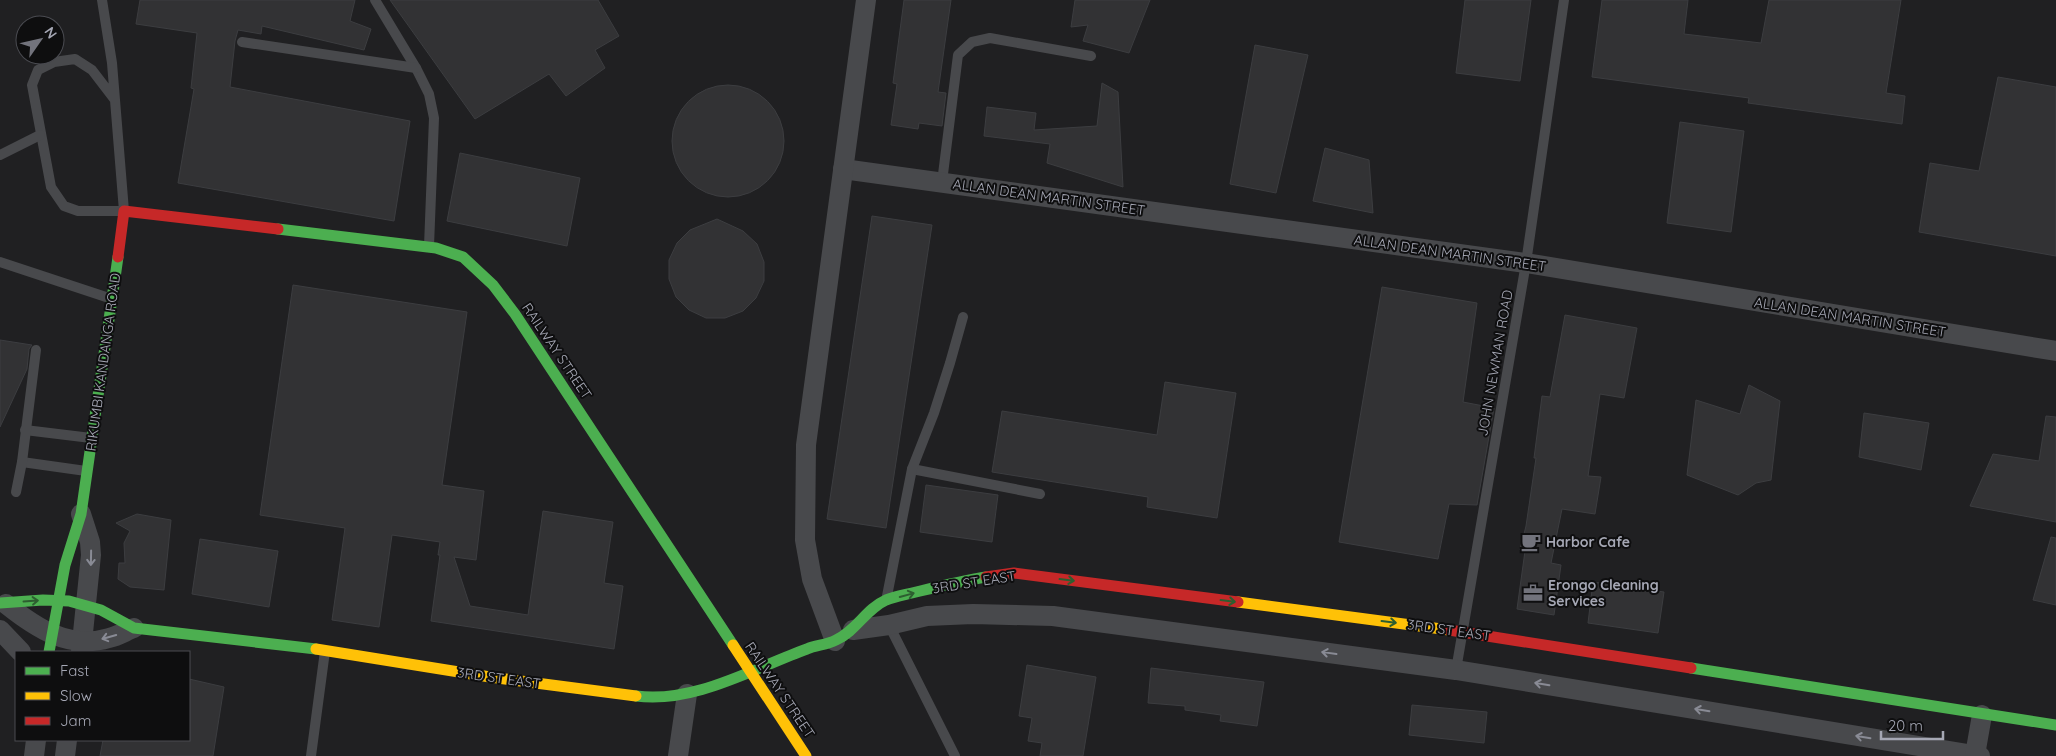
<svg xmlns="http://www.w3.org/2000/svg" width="2056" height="756" font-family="Quicksand,sans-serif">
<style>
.built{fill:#202022;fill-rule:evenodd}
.building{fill:#323234;stroke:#3c3d40}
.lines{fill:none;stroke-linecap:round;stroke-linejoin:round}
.lane{stroke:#48494c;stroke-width:10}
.street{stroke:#48494c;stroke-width:20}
.fast{stroke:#4caf50;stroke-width:11}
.slow{stroke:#ffc107;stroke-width:11}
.jam{stroke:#c62828;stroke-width:11}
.oneway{stroke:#898b95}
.oneway2{stroke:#2d5e30}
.labels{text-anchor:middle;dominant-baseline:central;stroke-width:4;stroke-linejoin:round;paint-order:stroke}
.street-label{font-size:14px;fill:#a5a7b4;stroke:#0e0e0f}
.poi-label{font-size:14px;font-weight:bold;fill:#a5a7b4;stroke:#0e0e0f;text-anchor:start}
</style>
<rect width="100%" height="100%" fill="#131314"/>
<path class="built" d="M0,0H2056V756H0ZM25,25H55V55H25ZM16,652H189V740H16Z"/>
<g class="building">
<path d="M140,0H355L350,21L371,29L364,50L262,26L261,34L238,30L235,41L230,87L410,121L394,221L178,183L194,89L191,88L197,33L136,24Z"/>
<path d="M390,0H598L619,36L595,50L605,68L566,96L549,74L475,119Z"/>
<path d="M904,0H951L938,92L946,93L942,126L919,123L918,129L891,125L897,84L893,83Z"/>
<path d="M1075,0H1150L1129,53L1083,41L1088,25L1071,27Z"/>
<path d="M1465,0H1531L1520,81L1456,73Z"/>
<path d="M1602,0H1688L1684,34L1761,43L1769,0H1901L1886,93L1905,96L1902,124L1748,103L1749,98L1592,77Z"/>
<path d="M1255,45L1308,55L1276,193L1230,184Z"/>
<path d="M1998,77L2056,87V256L1919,232L1930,163L1979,171Z"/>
<path d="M1102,83L1118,92L1123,187L1047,163L1050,144L984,136L987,107L1036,113L1034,130L1097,126Z"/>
<circle cx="728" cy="141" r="56"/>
<path d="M1680,122L1744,131L1731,232L1667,223Z"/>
<path d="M1325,148L1369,160L1373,213L1313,201Z"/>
<path d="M460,153L580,178L567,246L447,221Z"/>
<path d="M872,216L932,225L886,528L827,519Z"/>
<path d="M717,219L743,231L757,244L764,262V281L756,298L743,311L725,318H706L689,310L676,297L669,279V260L677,243L690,230Z"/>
<path d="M293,285L467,312L442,485L484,491L476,560L454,557L470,606L528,615L543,511L613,522L604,583L623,586L614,649L431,621L440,555H438L440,542L392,535L379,627L332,620L345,528L260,515Z"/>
<path d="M1382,287L1477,303L1463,402L1494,408L1477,505L1449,504L1438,559L1339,542Z"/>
<path d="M1565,315L1637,328L1624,398L1600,394L1588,476L1601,477L1595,514L1562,509L1551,563L1561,565L1554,615L1517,609L1525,551L1520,550L1526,526L1536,458H1534L1542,396L1550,397Z"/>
<path d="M0,340L32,345L29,349L27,369L0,427Z"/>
<path d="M1165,382L1236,393L1217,518L1147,507L1148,497L992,472L1002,411L1157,435Z"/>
<path d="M1749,385L1780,401L1771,480L1756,483L1738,495L1687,475L1696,400L1740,414Z"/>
<path d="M1864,413L1929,423L1921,470L1859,457Z"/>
<path d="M2046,416L2056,417V522L1970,506L1993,454L2039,461Z"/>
<path d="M926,485L998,495L992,542L920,532Z"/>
<path d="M137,514L171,520L164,590L130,587L118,579L119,563H125L124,543L130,531L116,523Z"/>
<path d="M2051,537L2056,538V605L2033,600Z"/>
<path d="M200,539L278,551L269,607L192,594Z"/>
<path d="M1593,582L1664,592L1658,633L1588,623Z"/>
<path d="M1027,665L1096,677L1083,756H1040L1042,743L1028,741L1032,718L1019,716Z"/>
<path d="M1151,668L1264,682L1257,726L1220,721L1221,715L1185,710V706L1148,703Z"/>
<path d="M189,679L224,687L213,756H100L103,740H189Z"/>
<path d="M1412,705L1487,712L1484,743L1409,735Z"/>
</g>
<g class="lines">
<g class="lane">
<path d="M102,0L112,63L124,211H78L64,206L51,187L32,85L38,70L54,62L75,59L92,70L115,100"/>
<path d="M375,0L416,68L429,94L434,118L429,246"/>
<path d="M242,42L416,68"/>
<path d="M0,155L40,135"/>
<path d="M942,182L958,55L972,42L990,38L1091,56"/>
<path d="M0,262L109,298"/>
<path d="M25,430L91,438"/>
<path d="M22,462L86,471"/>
<path d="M912,469L1040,494"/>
<path d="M16,492L22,462L36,350"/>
<path d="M887,596L912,469L934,413L950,363L963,317"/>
<path d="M889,625L955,756"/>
<path d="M1456,670L1526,263L1564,0"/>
<path d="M311,756L325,651"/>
</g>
<g class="street">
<path d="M843,169L1526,263L2056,351"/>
<path d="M81,514L90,542L91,555L81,652"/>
<path d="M6,604C36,628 69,650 109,638C118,636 126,631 134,628"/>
<path d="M0,630L21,652"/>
<path d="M853,630L889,625L927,616L973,614L1053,616L1456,670L1980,756"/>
<path d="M835,641L812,579L805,540L806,445L866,0"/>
<path d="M1975,755L1982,715"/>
<path d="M34,756L36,740"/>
<path d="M65,756L67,740"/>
<path d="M678,756L687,694"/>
</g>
<g class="fast">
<path d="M278,229L436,248L463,257L493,285L515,314L733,645"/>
<path d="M0,603L43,600L69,601L101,610L134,628L316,649"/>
<path d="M49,652L65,565L81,514L118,257"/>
<path d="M1691,668L2056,725"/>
<path d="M636,696C694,704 754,668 807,649C816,645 827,645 836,640C856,631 866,609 886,600C894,597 904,595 912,593C937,587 961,581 986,577"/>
</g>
<g class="slow">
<path d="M1238,602L1449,630"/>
<path d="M733,645L806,756"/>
<path d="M316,649L490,677L636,696"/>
</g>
<g class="jam">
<path d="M118,257L124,211L278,229"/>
<path d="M986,577L1014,573L1238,602"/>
<path d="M1449,630L1691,668"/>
</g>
</g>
<defs><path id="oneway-shaft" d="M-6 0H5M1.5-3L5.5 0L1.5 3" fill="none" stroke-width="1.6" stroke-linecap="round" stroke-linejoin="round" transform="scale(1.25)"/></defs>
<g class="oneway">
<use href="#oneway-shaft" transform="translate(91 558) rotate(91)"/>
<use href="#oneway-shaft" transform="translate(109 637) rotate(164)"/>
<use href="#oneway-shaft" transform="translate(1329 653) rotate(-172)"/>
<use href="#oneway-shaft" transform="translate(1542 684) rotate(-171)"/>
<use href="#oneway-shaft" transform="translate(1702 710) rotate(-171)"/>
<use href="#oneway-shaft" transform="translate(1863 737) rotate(-171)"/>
</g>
<g class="oneway2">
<use href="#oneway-shaft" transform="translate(1067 580) rotate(7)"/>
<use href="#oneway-shaft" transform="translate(907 595) rotate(-15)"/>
<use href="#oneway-shaft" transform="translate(31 601) rotate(-4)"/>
<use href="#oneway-shaft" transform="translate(1228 601) rotate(7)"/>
<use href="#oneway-shaft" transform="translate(1389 622) rotate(7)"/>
</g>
<defs>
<symbol id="cafe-bare" viewBox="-9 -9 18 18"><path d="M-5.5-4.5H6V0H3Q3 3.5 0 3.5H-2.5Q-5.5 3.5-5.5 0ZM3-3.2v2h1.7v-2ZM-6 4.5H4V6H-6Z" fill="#72737c" stroke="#0e0e0f" stroke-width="2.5" paint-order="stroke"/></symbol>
<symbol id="office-bare" viewBox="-9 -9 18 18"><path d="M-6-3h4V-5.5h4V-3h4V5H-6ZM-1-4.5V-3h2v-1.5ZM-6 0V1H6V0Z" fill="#72737c" stroke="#0e0e0f" stroke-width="2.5" paint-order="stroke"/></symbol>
</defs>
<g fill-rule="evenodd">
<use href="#cafe-bare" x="1517" y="528" width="28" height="28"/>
<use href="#office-bare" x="1519" y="579" width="28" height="28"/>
</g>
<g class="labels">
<g class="street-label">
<text transform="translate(1049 197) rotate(8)">ALLAN DEAN MARTIN STREET</text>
<text transform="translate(1450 253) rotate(8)">ALLAN DEAN MARTIN STREET</text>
<text transform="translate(1850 317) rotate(9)">ALLAN DEAN MARTIN STREET</text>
<text transform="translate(557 351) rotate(56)">RAILWAY STREET</text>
<text transform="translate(103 362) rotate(-82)">RIKUMBI KANDANGA ROAD</text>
<text transform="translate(1495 363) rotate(-80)">JOHN NEWMAN ROAD</text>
<text transform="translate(974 582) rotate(-9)">3RD ST EAST</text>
<text transform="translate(1449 630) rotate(8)">3RD ST EAST</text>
<text transform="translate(499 678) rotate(8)">3RD ST EAST</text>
<text transform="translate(780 690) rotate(56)">RAILWAY STREET</text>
</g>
<g class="poi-label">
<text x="1546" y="542">Harbor Cafe</text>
<text x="1548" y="585">Erongo Cleaning<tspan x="1548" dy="16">Services</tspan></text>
</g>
</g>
<rect x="15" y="651" width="175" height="90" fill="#0e0e0f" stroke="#4a4b51"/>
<rect x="25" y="667" width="25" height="8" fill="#4caf50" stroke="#4a4b51"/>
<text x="60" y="676" font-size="15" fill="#a5a7b4">Fast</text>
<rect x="25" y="692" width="25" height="8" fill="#ffc107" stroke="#4a4b51"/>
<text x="60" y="701" font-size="15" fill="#a5a7b4">Slow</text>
<rect x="25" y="717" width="25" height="8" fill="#c62828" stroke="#4a4b51"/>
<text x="60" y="726" font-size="15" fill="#a5a7b4">Jam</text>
<g transform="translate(40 40) rotate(56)"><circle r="24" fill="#0e0e0f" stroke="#4a4b51"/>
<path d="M0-4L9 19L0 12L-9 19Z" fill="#72737c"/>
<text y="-8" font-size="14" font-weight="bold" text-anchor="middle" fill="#a5a7b4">N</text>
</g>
<path d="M1881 731v8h62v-8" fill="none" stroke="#a5a7b4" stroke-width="2.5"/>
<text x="1888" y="731" font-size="15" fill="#a5a7b4" stroke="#0e0e0f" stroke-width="4" paint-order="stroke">20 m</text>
</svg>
